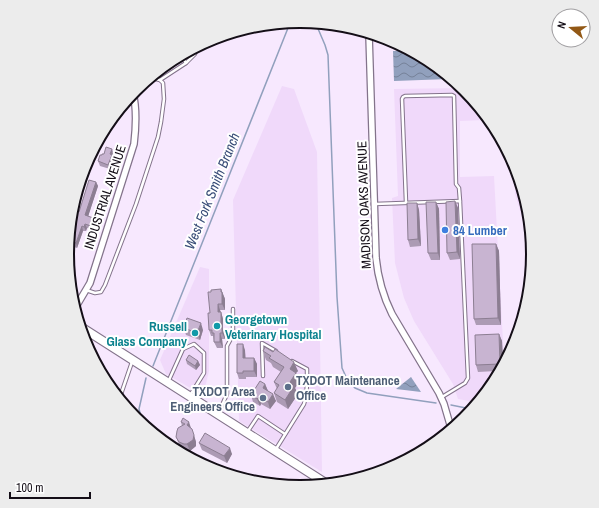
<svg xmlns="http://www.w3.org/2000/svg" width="599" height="508" font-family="'Archivo Narrow',sans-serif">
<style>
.built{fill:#f0d9fa}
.water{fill:url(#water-waves)}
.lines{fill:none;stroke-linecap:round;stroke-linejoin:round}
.stream{stroke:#91a0bd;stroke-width:1.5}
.service-casing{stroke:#83738b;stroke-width:4.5}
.minor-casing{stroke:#83738b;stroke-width:8}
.secondary-casing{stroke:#83738b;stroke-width:10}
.service{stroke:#fff;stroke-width:2.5}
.minor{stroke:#fff;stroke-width:5.5}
.secondary{stroke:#fff;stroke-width:8}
.wall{fill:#ac9bb4}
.shaded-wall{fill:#8c7e92}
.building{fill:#c8b4d1;stroke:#8c7e92}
.shop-dot{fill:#3f7fe0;stroke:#fff;stroke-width:1.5}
.culture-dot{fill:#0f9aa8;stroke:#fff;stroke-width:1.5}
.service-dot{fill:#5c6f8a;stroke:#fff;stroke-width:1.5}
.labels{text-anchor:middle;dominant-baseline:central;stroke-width:4;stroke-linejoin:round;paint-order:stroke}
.street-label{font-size:13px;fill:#140e17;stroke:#fff}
.shop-label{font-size:13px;font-weight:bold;fill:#366cbe;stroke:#fff;text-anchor:start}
.culture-label{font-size:13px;font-weight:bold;fill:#0d838f;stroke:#fff;text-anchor:start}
.service-label{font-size:13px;font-weight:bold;fill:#4e5e75;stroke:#fff;text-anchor:start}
.water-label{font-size:14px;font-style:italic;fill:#384c77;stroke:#fff}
.rim{fill:none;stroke:#140e17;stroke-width:2}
</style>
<defs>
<pattern id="water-waves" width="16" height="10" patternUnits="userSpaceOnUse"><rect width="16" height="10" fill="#91a0bd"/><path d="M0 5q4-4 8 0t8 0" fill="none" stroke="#758199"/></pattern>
</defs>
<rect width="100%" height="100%" fill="#f7e8fe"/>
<g class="built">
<path d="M282,86L294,89L317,152L322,472L239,421L233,200Z"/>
<path d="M462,88L464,89L485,120L460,121V177L494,176L504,360L475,402L458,399L453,384L414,321L404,298L395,263L392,198L398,196L394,89Z"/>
<path d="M515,184H519L527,226L525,227L515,194Z"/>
<path d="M200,267L209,269V371L205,388L201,394L166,374L160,360Z"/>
</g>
<g class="water">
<path d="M393,51H407L449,79L394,81Z"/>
<path d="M411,377L421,392L396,389Z"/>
</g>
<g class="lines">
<g class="stream">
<path d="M316,24L325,45L328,55L337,297L342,368L347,379L355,388L367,393L436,403"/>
<path d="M153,366L290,23"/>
<path d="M451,405L471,409"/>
<path d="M143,424L139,409L146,378"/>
</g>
<defs>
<g id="service">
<path d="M182,57L186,63"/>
<path d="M160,80L186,63L195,54L197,47"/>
<path d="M126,103H134"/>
<path d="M406,202L402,99L403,97L405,96L452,95L454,96L456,184L459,188L460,201"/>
<path d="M375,204L460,201L468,378L465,383L442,397"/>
<path d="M86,290L95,293L101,292L105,285L136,204L158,137L161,122L164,99L163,83L160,80L151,78"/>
<path d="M263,376L262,343L276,351"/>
<path d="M169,380L183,349L194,344L204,353V373L191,394"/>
<path d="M120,397L132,362"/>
<path d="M219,412L227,394V346L233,335V309"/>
<path d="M248,431L258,416L285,434"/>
<path d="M276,449L304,404C308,393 307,381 307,369L292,361"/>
</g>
<g id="minor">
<path d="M369,35L376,258C378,278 383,296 392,314L439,393L444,404L451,428"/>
<path d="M77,305L90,283L134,144C136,127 137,109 133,93"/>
</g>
<path id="secondary" d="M81,327L324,482"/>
</defs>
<use href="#service" class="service-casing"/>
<use href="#minor" class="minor-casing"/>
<use href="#secondary" class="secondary-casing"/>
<use href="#service" class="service"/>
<use href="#minor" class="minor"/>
<use href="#secondary" class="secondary"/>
</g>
<g class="wall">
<path d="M112,149L113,154L112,157L113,160L110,169L100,166L98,161L102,155Z"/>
<path d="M115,171L116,174L114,179L110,178L109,176Z"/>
<path d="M96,182L98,186L88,216L98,223L96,231L87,228L86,231H83L77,248L71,246L69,242L70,235L74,225L73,222Z"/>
<path d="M455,201L458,208L460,259L450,260L447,253Z"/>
<path d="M436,202L439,209L440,260H431L428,253Z"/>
<path d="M417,203L419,210L421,246L410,247L408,240Z"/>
<path d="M496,244L499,251L501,325H476L474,319Z"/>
<path d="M221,289L225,299V310H220L221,312L223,319V329L225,332V339H222L223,348H217L214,342L213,336H211L209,330L210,313L211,292Z"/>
<path d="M184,328L203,330L200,340L186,335Z"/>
<path d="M499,334L502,341L503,362L496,371L478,372L476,365Z"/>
<path d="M166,344H171L170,346L168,347L166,346Z"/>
<path d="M245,350V358H254L257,364V377H246V379H239L237,373Z"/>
<path d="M263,351L298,371L296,373L299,382L295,388L298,394L288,409L277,402L274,393L277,389L274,382L281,372L273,367L271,363L266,360Z"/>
<path d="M186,360L198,361L200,365L196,370L187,364Z"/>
<path d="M265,384L268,391L276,401L270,409L261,404L260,406L253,402L251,395Z"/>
<path d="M181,422L191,428L196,442V446L190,451H187L181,449L176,437L182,426Z"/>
<path d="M199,443L232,454L227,463L202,450Z"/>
</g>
<g class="shaded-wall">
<path d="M112,149L113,154L112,157L113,160L110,169L108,165L110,154Z"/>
<path d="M115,171L116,174L114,179L113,177Z"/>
<path d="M96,182L98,186L87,220L85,215Z"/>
<path d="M455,201L458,208L460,259L457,252Z"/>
<path d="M436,202L439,209L440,260L438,253Z"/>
<path d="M417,203L419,210L421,246L418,239Z"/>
<path d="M96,219L98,223L96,231L94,227Z"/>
<path d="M85,224L87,228L86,231L84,227Z"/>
<path d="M82,226L83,231L77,248L76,243Z"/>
<path d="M496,244L499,251L501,325L498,318Z"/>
<path d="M221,289L225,299V310L222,304Z"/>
<path d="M218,304L220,310L221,319L218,312Z"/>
<path d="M221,312L223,319V329L225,332V339L222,333L221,325Z"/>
<path d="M201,323L203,330L200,340L197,333Z"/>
<path d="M220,333L222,339L223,348L220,342Z"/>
<path d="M499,334L502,341L503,362L501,364Z"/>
<path d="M243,344L245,350L246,364L243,358Z"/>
<path d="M254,358L257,364V377L254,371Z"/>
<path d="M198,361L200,365L196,370L195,366Z"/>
<path d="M294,362L298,371L296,373L299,382L295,388L298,394L288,409L285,400L290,382V369Z"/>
<path d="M265,384L268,391L263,388Z"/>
<path d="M273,394L276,401L270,409L268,402Z"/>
<path d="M259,397L261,404L260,406L257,399Z"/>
<path d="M189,422L191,428L190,431L187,425Z"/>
<path d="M194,435L196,442V446L190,451L187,444Z"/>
<path d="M230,448L232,454L227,463L224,456Z"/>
</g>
<g class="building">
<path d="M106,147L112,149L110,154L112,155L108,165L98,161L100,155H102V154H104Z"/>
<path d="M111,170L115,171L113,177L109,176Z"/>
<path d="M89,180L96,182L85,215L96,219L94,227L85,224L84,227L82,226L76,243L69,242L70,235L75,223L73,222L77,211L79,212Z"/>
<path d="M455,201L457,252L447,253L446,202Z"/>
<path d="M426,202H436L438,253H428Z"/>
<path d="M407,203H417L418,239L408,240Z"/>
<path d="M472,244H496L498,318L474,319Z"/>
<path d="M221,289V292H222V304H218V312H221V325H222V333H220V342H214V333H212V330H209L208,313H210L208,292H211V290Z"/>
<path d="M187,318L201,323L197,333L184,328Z"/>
<path d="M499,334L500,364L476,365L475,335Z"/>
<path d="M168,340L170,341V344L167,345L166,344L165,341Z"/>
<path d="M237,344H243V358H254V371H243V373H237Z"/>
<path d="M265,347L273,352L275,349L294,362L290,369L296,373L290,382L294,386L285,400L274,393L279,385L274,382L284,367L269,358L271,356L263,351Z"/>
<path d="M189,355L198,361L195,366L186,360Z"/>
<path d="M260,381L265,384L263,388L273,394L268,402L259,397L257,399L251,395Z"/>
<path d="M183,418L189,422L187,425L192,429L194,435L193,440L187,444H184L179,442L176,437L177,431L178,428L185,424L181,422Z"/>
<path d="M205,433L230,448L224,456L199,443Z"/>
</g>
<circle class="shop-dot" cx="445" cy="230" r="4"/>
<g class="culture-dot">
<circle cx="217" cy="326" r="4"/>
<circle cx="195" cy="333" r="4"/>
</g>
<g class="service-dot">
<circle cx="288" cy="387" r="4"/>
<circle cx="263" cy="398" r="4"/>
</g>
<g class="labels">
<g class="street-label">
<text transform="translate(105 197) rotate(-72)">INDUSTRIAL AVENUE</text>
<text transform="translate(364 205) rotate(-92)">MADISON OAKS AVENUE</text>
</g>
<g class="shop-label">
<text x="453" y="230">84 Lumber</text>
</g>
<g class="culture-label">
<text x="225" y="319">Georgetown<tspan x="225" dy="15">Veterinary Hospital</tspan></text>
<text x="187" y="326" text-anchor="end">Russell<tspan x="187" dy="15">Glass Company</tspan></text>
</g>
<g class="service-label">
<text x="296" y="380">TXDOT Maintenance<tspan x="296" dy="15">Office</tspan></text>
<text x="255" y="391" text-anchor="end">TXDOT Area<tspan x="255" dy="15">Engineers Office</tspan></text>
</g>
<g class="water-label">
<text transform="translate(212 191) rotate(-68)">West Fork Smith Branch</text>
</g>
</g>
<path d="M0 0H599V508H0ZM74 254a226 226 0 1 1 452 0a226 226 0 1 1-452 0Z" fill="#ececec" fill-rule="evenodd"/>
<path class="rim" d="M74 254a226 226 0 1 1 452 0a226 226 0 1 1-452 0Z"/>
<g transform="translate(571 28) rotate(288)"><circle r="19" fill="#ffffff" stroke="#a19fa2"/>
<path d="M0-3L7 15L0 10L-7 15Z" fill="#925815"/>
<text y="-6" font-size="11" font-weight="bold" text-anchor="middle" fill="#140e17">N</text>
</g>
<path d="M10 492v6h80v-6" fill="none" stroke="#140e17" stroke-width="2"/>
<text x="16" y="492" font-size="12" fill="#140e17" stroke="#ffffff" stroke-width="3" paint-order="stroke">100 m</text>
</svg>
